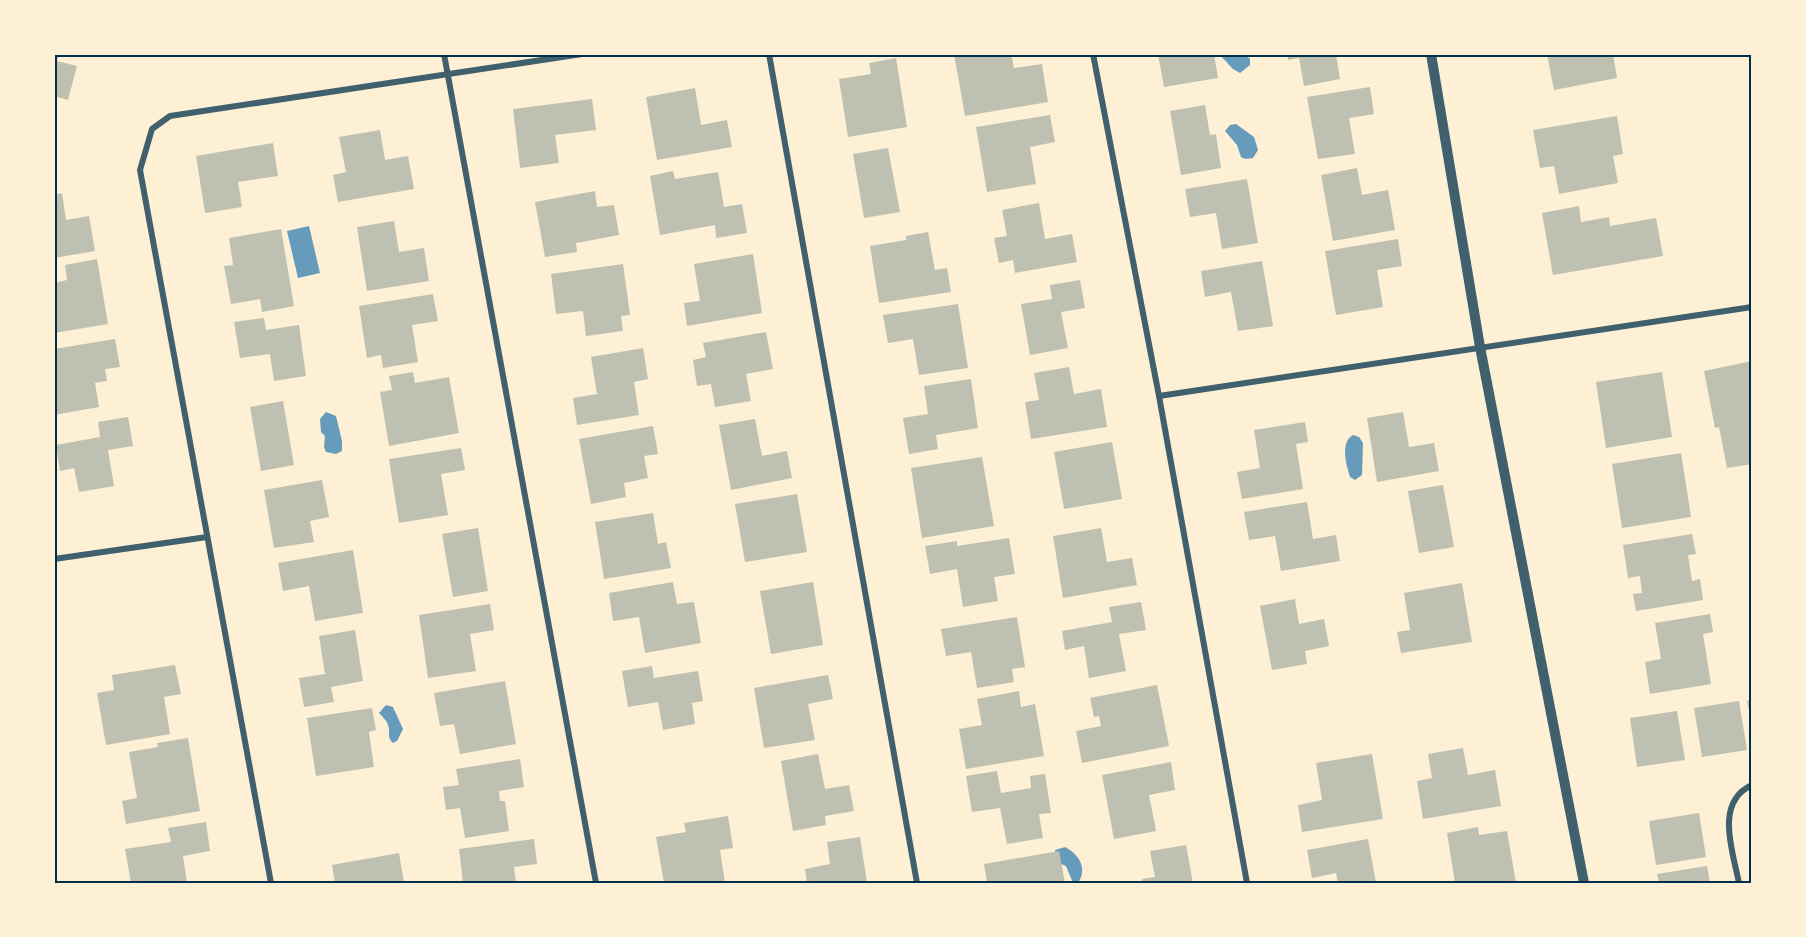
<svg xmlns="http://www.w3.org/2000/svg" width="1806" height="937" font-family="Figtree,sans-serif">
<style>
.water{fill:#669bbc}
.building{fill:#bec0b2}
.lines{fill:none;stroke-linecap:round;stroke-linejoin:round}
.minor{stroke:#3f606c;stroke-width:6}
.tertiary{stroke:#3f606c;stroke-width:10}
.neatline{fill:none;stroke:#003049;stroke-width:2}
</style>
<rect width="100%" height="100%" fill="#fdf0d5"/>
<g class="water">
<path d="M1219,54H1245L1250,59V65L1240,73L1233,69Z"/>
<path d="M1236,124L1254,137L1258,150L1253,158L1245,159L1241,157L1237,145L1225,131L1230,125Z"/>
<path d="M309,226L320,273L298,278L287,231Z"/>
<path d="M326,412L336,416L342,441V451L336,454L326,452L324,447L325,436L321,432L320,419Z"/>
<path d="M1353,435L1359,437L1363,443L1362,475L1355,480L1350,477C1346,465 1340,442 1353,435Z"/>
<path d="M386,705L393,707L403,729L397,741L393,743C386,737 391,733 388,725C387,721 382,716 379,713Z"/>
<path d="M1065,847C1079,854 1088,869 1078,883H1073L1066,866L1056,862L1055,850Z"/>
</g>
<g class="building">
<path d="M54,54H59L57,61L77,66L68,100L54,96Z"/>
<path d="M954,54H1011L1014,68L1042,64L1048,102L965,116Z"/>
<path d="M1158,54H1214L1218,78L1164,87Z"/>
<path d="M1287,54H1336L1340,79L1304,86L1299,58L1288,60Z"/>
<path d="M1547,54H1613L1617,78L1554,90Z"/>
<path d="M896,58L907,127L848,137L839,79L871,74L869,63Z"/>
<path d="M1370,87L1374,114L1349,118L1355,154L1318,159L1307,97Z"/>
<path d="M695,88L701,125L727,120L732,147L657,160L646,97Z"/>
<path d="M592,99L596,130L555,135L559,163L520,168L513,109Z"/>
<path d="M1205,105L1210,135L1216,134L1221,168L1181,175L1170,111Z"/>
<path d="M1050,115L1055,142L1030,147L1036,184L987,192L976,127Z"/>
<path d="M1617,116L1623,154L1613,156L1618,183L1559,194L1554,166L1540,168L1533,130Z"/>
<path d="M380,130L385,160L408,156L414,189L338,202L333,175L346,172L339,137Z"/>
<path d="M273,143L278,176L238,182L242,207L205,213L196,156Z"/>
<path d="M888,148L900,212L864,218L853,154Z"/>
<path d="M1357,168L1362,195L1388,190L1395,230L1333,241L1321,175Z"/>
<path d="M673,171L675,179L718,172L724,207L742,204L747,233L716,238L715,225L660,235L650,176Z"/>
<path d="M1247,179L1258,243L1222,249L1216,213L1190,217L1185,189Z"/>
<path d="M595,191L597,207L614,205L619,235L576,243L577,252L545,257L535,202Z"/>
<path d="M62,193L66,220L89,216L95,251L54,258V195Z"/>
<path d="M1039,203L1045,239L1072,234L1077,262L1015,273L1013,260L999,263L994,238L1007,236L1002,210Z"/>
<path d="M1579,206L1581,222L1609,217L1610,226L1656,218L1663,256L1553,275L1542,213Z"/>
<path d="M394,221L399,252L424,248L429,281L367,291L357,227Z"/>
<path d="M281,229L294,306L262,312L260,299L231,304L224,266L233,265L229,238Z"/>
<path d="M928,232L935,270L947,268L951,292L879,303L870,246L906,240V236Z"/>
<path d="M1398,239L1402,266L1377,270L1383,307L1336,315L1325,251Z"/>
<path d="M753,254L762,313L687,326L684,303L700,301L694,264Z"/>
<path d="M97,259L108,324L54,333V306L57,305L54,283L67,280L65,265Z"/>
<path d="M1262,261L1273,326L1238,331L1231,292L1205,297L1201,271Z"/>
<path d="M623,264L630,315L621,316L623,331L586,336L583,311L556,314L551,274Z"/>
<path d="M1080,280L1085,308L1061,312L1068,348L1030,355L1021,304L1052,299L1050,285Z"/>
<path d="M433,294L438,321L412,325L418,362L383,368L381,355L367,358L359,306Z"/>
<path d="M958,304L968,368L919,375L913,339L888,343L883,315Z"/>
<path d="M264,318L266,330L299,325L306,376L274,381L270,354L240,358L234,322Z"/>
<path d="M766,332L773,369L746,374L751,401L715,407L711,384L697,386L693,360L706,357L703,343Z"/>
<path d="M115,339L120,367L105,369L107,381L95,383L99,407L54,415V349Z"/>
<path d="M643,348L648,379L634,382L639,415L577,425L573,398L597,394L591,357Z"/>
<path d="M1752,361V464L1727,468L1719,427L1715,428L1704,371Z"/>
<path d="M1069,367L1074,394L1101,389L1107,427L1031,439L1025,402L1039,400L1034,373Z"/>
<path d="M413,372L415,383L449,377L459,433L389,446L380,392L392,390L389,376Z"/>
<path d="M1662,372L1672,437L1606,448L1596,382Z"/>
<path d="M971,379L978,428L936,435L938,449L909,454L903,418L928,414L924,386Z"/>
<path d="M283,401L294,465L261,471L250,407Z"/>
<path d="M1403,412L1409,447L1434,443L1439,471L1377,482L1367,418Z"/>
<path d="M128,417L133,446L108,450L114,486L79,492L74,468L60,471L56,445L100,437L98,422Z"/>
<path d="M755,419L762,456L787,451L792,478L731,490L719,425Z"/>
<path d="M1305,422L1308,442L1296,444L1303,489L1242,499L1237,472L1260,468L1254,430Z"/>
<path d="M653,426L658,454L644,456L648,478L624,483L626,497L591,504L579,439Z"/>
<path d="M1112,442L1122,499L1064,509L1054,452Z"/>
<path d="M461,448L465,470L441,474L448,515L399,523L389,459Z"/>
<path d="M1681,453L1691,517L1622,528L1612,464Z"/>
<path d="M982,457L994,526L922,538L911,468Z"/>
<path d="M322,480L329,517L310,521L314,542L274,548L264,490Z"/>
<path d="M1443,485L1454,547L1419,553L1408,491Z"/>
<path d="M797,494L807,552L745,562L735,504Z"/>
<path d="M1307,502L1313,539L1336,535L1340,561L1281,571L1275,536L1249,540L1244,512Z"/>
<path d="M653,513L658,544L666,542L671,568L604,579L595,522Z"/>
<path d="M478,528L488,591L453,597L442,534Z"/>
<path d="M1101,528L1107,562L1132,558L1137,585L1063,598L1053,536Z"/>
<path d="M1692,534L1696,554L1688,555L1692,581L1700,579L1703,600L1636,611L1633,594L1642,593L1640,576L1628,578L1623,545Z"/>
<path d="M1009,538L1015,574L994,577L998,601L963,607L957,569L930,574L925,546L957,541V546Z"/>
<path d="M353,550L363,613L315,621L309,586L283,591L278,563Z"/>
<path d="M673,582L677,604L694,602L701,643L645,653L639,617L613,621L609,593Z"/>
<path d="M813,582L823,645L771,654L760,591Z"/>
<path d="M1462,583L1472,642L1401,653L1397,632L1410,630L1404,593Z"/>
<path d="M1295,599L1299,624L1324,619L1329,646L1305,651L1307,664L1272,670L1260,606Z"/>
<path d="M1141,602L1146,630L1119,634L1126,671L1089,678L1084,646L1065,650L1062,631L1112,622L1109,607Z"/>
<path d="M490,604L494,630L470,634L476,671L428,678L419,615Z"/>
<path d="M1710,614L1713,632L1703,634L1711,684L1650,694L1645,662L1661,659L1655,623Z"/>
<path d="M1017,617L1025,667L1012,669L1014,682L977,688L971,652L946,656L941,629Z"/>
<path d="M355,630L363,681L331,687L334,702L304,707L299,678L325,674L319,636Z"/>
<path d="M175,665L181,694L164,697L170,734L106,745L97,693L114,690L112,675Z"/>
<path d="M652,666L654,678L698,671L703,701L692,703L695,724L663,730L658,702L628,707L622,671Z"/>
<path d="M828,675L833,699L808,704L815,740L764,748L754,688Z"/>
<path d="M505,681L516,744L460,754L454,724L440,726L434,693Z"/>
<path d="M1157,685L1169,746L1082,763L1076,731L1101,726L1099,716L1094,717L1090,698Z"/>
<path d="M1019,691L1021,707L1035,704L1044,756L966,769L959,729L982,725L977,699Z"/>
<path d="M1752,700V721H1751L1747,701Z"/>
<path d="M1739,701L1747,750L1702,757L1694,708Z"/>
<path d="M372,708L376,730L369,732L374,767L316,776L307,718Z"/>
<path d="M1677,711L1685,760L1637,767L1630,718Z"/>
<path d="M188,738L200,811L126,824L122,801L137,798L129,752L158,747L157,743Z"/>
<path d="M1463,748L1468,775L1495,770L1501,806L1423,819L1417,781L1432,778L1428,754Z"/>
<path d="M818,754L825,789L849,785L854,811L825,816L826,825L793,831L781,761Z"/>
<path d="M1372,754L1383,819L1302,832L1298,805L1322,800L1316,763Z"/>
<path d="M520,759L524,787L499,791L500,801H505L509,831L465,838L460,808L446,810L443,787L459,785L456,769Z"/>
<path d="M1171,762L1175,790L1149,795L1156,831L1114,839L1102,775Z"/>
<path d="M997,771L1001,793L1031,788L1030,776L1045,774L1051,813L1039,814L1043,838L1007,844L1000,808L972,812L966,776Z"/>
<path d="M1699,813L1706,857L1656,865L1649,821Z"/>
<path d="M728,816L733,848L720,850L725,883H664L656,837L686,832L684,823Z"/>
<path d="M206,822L210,851L183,856L187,883H131L125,849L171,842L168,828Z"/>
<path d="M1478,827L1479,835L1507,831L1516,883H1455L1447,833Z"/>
<path d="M860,837L867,883H807L805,869L830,864L827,842Z"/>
<path d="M534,839L537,864L514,867L516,883H463L459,849Z"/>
<path d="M1368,839L1376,883H1338L1336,873L1312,878L1307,850Z"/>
<path d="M1186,845L1193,883H1142V879L1155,877L1150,851Z"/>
<path d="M1059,851L1065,883H987L984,864Z"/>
<path d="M399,853L404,883H335L332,865Z"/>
<path d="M1707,866L1710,883H1659L1657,874Z"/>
</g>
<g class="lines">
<g class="minor">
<path d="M444,54L596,883"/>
<path d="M769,54L917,883"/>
<path d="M1093,54L1159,396L1247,883"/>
<path d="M1159,396L1752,307"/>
<path d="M54,559L207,537"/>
<path d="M271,883L140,170L152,129L170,116L582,54"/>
<path d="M1739,883C1733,852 1714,802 1752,785"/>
</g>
<path class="tertiary" d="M1431,54L1480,347L1584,883"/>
</g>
<rect width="1806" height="937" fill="none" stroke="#fdf0d5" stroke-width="111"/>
<rect x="56" y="56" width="1694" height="826" class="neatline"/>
</svg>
